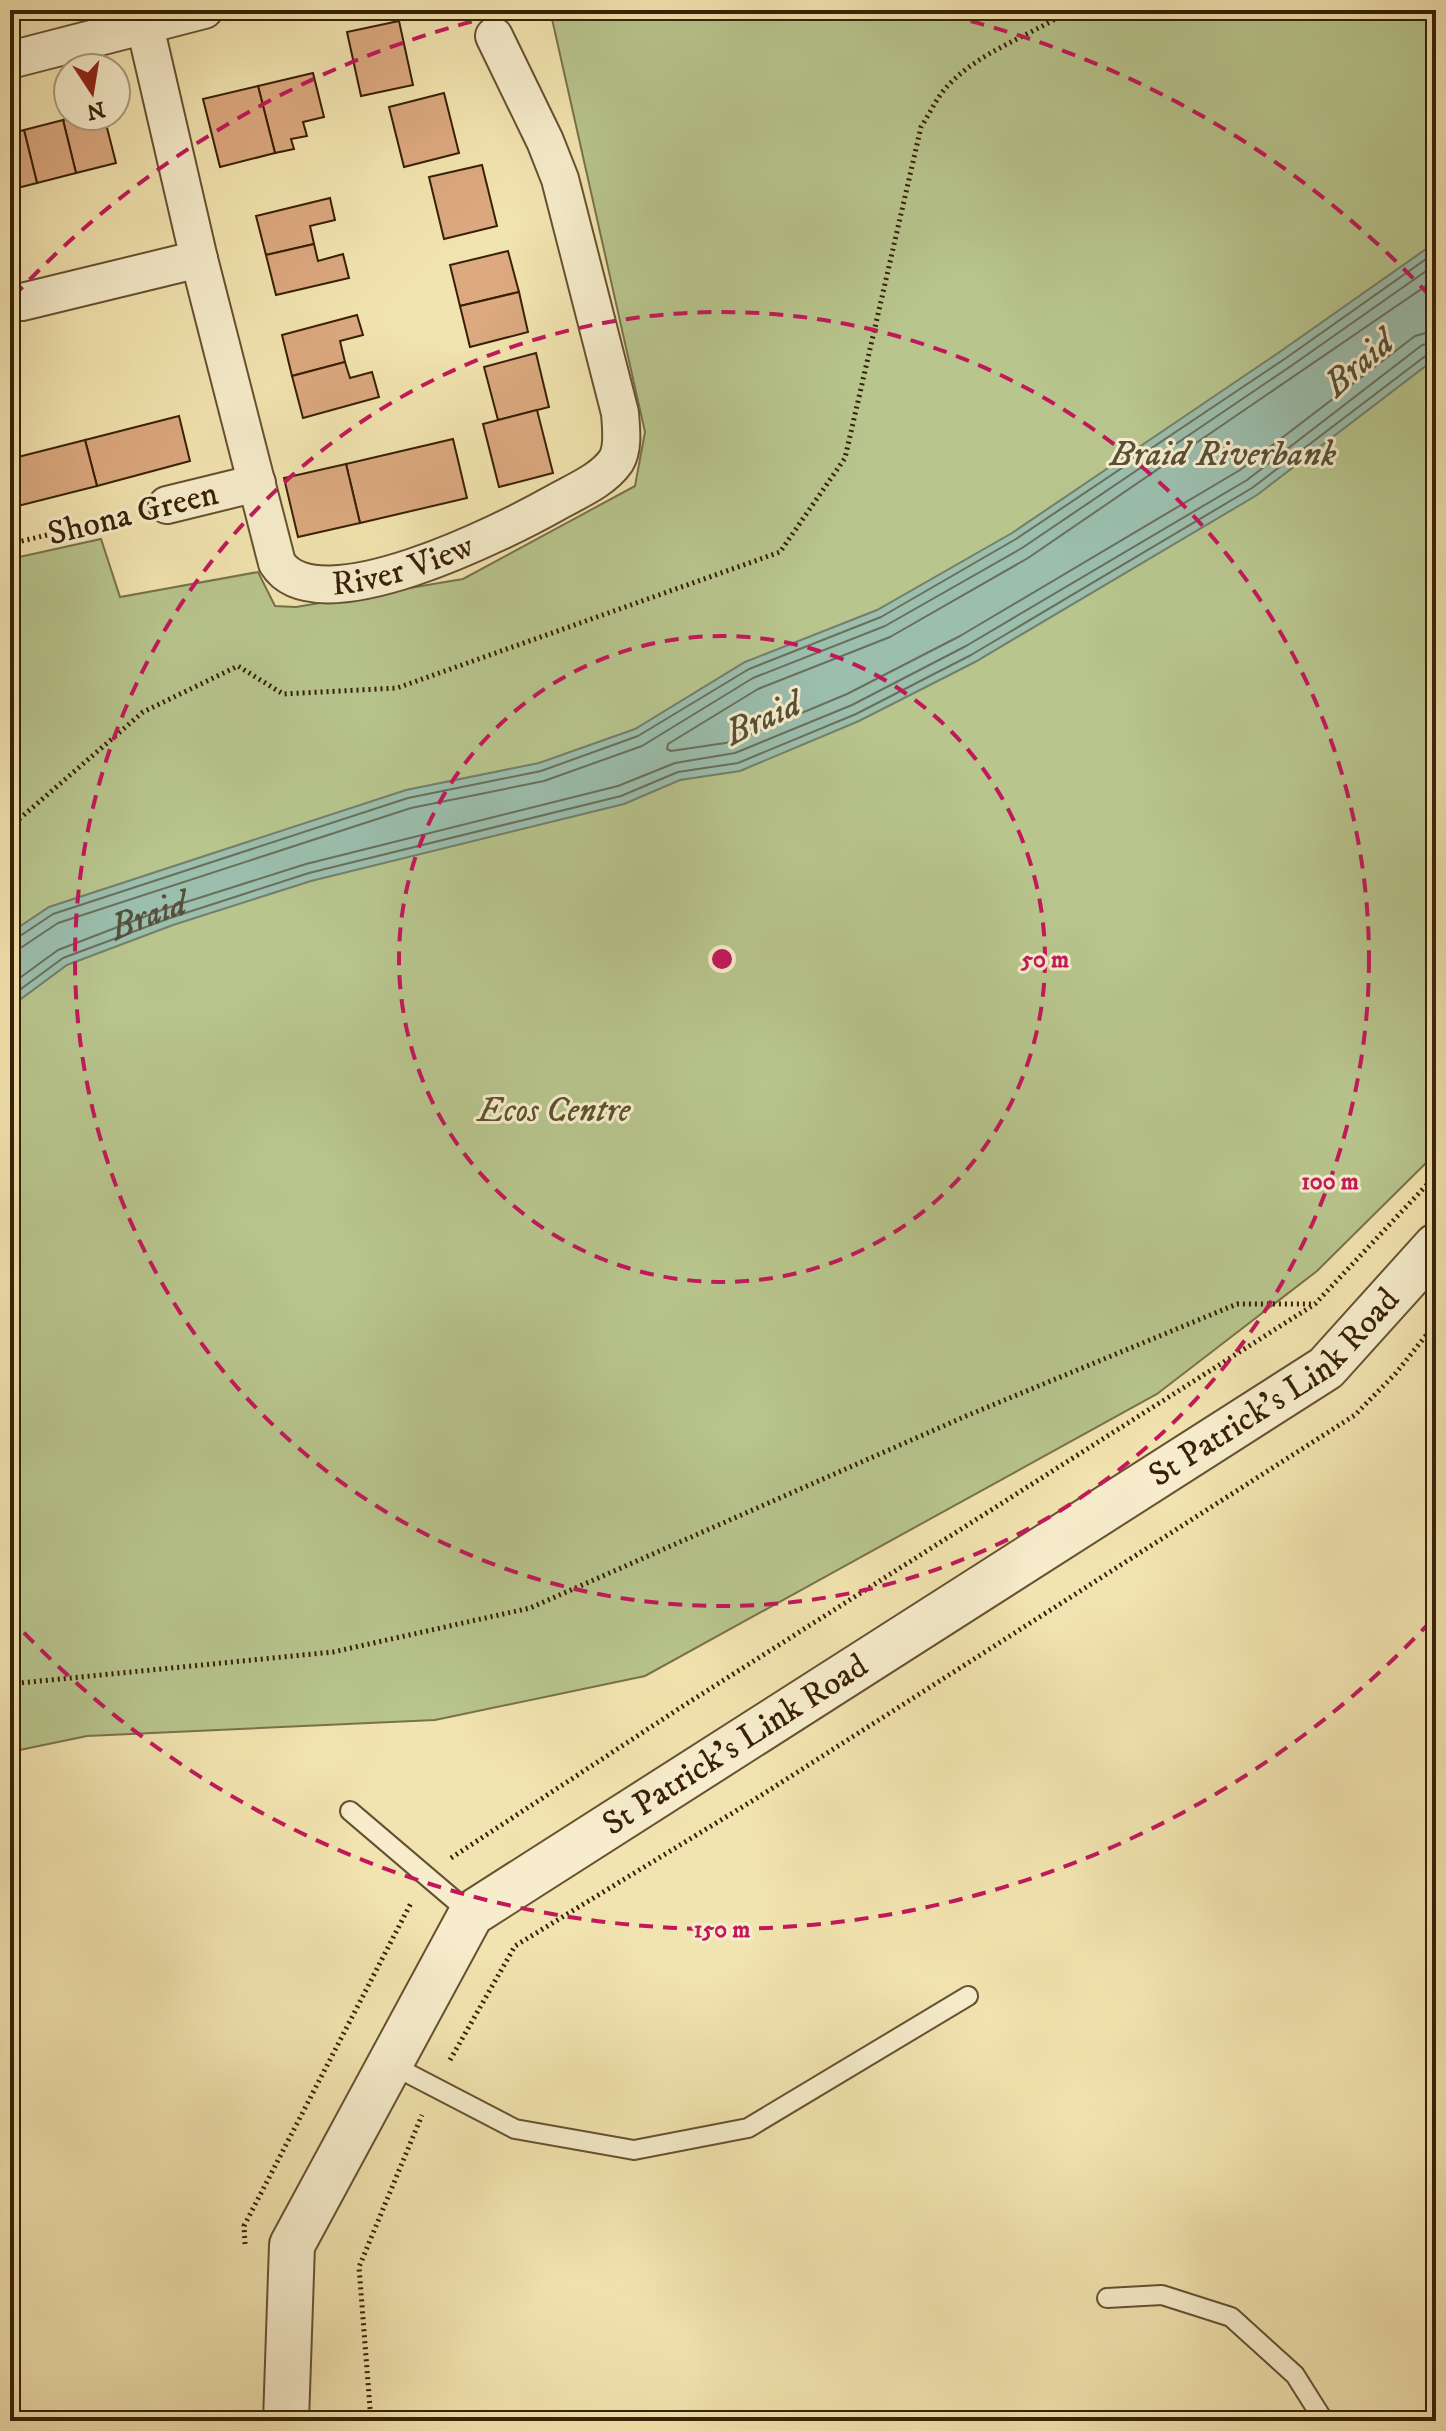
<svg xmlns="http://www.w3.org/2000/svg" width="1446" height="2431" font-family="'IM FELL DW Pica',serif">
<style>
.green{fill:#b8c58d;stroke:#78724a;stroke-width:2}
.water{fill:#9bbead;stroke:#737f6b;stroke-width:2}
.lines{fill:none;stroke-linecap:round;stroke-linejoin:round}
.shore{stroke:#6a6f5a;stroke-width:2}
.building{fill:#dca980;stroke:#382007;stroke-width:2}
.service-casing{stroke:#665131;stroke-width:22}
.minor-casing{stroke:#665131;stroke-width:40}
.tertiary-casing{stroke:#665131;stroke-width:48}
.path{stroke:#382007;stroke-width:5;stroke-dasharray:2 4;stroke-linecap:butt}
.service{stroke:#f7edcc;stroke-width:18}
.minor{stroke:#f7edcc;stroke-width:36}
.tertiary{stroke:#f7edcc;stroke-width:44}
.ring{fill:none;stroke:#c2185b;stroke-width:4;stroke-dasharray:14 10}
.labels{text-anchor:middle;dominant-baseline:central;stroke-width:6;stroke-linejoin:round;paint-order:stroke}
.street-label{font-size:34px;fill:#382007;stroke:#f7edcc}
.park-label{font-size:34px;font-style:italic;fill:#5e522f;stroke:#f7edcc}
.water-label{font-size:36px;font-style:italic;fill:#564f39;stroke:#f7edcc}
.centre{fill:#c2185b;stroke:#f7edcc;stroke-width:4}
.ring-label{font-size:24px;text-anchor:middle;font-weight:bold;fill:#c2185b;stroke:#f7edcc;stroke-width:6;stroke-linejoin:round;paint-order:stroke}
</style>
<rect width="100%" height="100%" fill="#f2e4b0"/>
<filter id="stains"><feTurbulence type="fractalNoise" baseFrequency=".0025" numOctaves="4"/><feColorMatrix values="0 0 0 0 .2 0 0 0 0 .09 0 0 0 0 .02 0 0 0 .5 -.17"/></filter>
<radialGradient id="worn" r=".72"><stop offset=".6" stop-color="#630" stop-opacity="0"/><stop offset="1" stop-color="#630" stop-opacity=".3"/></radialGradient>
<path class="green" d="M550,10H1436V1153L1317,1271L1157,1394L645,1676L435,1720L87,1736L10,1752V559L101,539L120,597L258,572L275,606L296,607L463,579L635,486L645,432Z"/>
<path class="water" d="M1436,242V358L1257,495L975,662L859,721L740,771L680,780L624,804L311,881L173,925L67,965L10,1007V933L49,907L406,790L539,763L635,729L745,662L877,610L1012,533L1281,351Z"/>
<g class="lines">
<g class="shore">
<path d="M1436,279L1028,558L890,637L758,689L668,744L667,749L671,751L732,742L847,694L960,636L1240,470L1415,336L1436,330"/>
<path d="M10,939L17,938L53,914L408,798L541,771L638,736L749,669L881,617L1016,539L1286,358L1436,252"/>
<path d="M10,949L22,947L58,923L411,808L544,781L642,746L753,678L885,626L1022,548L1291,366L1436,264"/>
<path id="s1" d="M10,985L58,950L167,908L306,864L618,786L675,763L735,753L852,705L966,646L1247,480L1422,345L1436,342"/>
<path d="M10,997L63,958L170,918L309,873L621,796L678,772L738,763L856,714L971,655L1252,488L1428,354L1436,352"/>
</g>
</g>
<g class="building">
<path d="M399,21L413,85L361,96L347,32Z"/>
<path d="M313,73L324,117L303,122L307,136L291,139L294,149L275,153L258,86Z"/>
<path d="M258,86L275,153L220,167L203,99Z"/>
<path d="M444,93L459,153L404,167L389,107Z"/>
<path d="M81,116H104L116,163L76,173L63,120Z"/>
<path d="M63,120L76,173L37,183L24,130Z"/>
<path d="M24,130L37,183L10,190V134Z"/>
<path d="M482,165L497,226L444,239L429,177Z"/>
<path d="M330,198L335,220L310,226L314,244L266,255L256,216Z"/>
<path d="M314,244L318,261L343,254L349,278L276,295L266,255Z"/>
<path d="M508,251L519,292L460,306L450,265Z"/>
<path d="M519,292L528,332L470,347L460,306Z"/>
<path d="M357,315L363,335L340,341L345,362L292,376L282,335Z"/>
<path d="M536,353L549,407L498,420L484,367Z"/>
<path d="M345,362L350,378L372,372L379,397L303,418L292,376Z"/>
<path d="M537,410L553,473L499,487L483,424Z"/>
<path d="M179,416L190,461L97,486L85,440Z"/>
<path d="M453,439L467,498L360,523L346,464Z"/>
<path d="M85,440L97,486L10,508V459Z"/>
<path d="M346,464L360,523L298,537L284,478Z"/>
</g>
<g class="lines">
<defs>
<g id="service">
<path d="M350,1811L471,1914"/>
<path d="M390,2064L515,2129L634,2150L748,2128L968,1996"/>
<path d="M1107,2298L1162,2295L1231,2317L1295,2375L1324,2421"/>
</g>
<g id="minor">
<path id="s2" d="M145,26L199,259L277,563C317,627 507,530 555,503C576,491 602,481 616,461C624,448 621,428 620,413L560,179L545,141L494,36"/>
<path d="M10,60L204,10"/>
<path d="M22,302L199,259"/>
<path d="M167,505L257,483"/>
</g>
<g id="tertiary">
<path id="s3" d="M286,2421L292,2245L471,1914L1326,1368L1436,1246"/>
</g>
</defs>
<use href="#service" class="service-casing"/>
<use href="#minor" class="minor-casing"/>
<use href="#tertiary" class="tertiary-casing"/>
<g class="path">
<path d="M10,544L129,515"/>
<path d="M10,827L143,712L238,666L283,694L397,688L780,552L845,458L921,127C929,115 935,101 944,90C976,52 1029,37 1070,10"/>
<path d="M10,1684L333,1652L530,1608L966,1416L1237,1304H1312"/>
<path d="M451,1858L683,1706L1315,1304L1436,1175"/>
<path d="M450,2060L515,1946L757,1798L1355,1415L1396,1373L1436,1323"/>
<path d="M245,2244L244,2226L411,1903"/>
<path d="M371,2421L359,2267L422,2115"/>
</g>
<use href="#service" class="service"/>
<use href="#minor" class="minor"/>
<use href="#tertiary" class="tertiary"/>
</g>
<g class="ring">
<circle cx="722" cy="959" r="323"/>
<circle cx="722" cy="959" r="647"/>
<path d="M1431 1621A970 970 0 0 1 13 1621M13 297A970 970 0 0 1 520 10M924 10A970 970 0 0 1 1431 297"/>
</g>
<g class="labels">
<g class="street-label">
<text transform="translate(133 514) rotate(-14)">Shona Green</text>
<text stroke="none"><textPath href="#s2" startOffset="688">River View</textPath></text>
<text stroke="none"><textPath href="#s3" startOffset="1514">St Patrick’s Link Road</textPath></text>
<text stroke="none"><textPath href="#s3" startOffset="866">St Patrick’s Link Road</textPath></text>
</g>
<g class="park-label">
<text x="554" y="1111">Ecos Centre</text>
</g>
<g class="water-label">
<text transform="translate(1359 364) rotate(-41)">Braid</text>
<text x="1223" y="454">Braid Riverbank</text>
<text transform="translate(763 719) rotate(-25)">Braid</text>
<text stroke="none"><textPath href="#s1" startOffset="156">Braid</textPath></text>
</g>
</g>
<circle cx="722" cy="959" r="12" class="centre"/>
<g class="ring-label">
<text x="1045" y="967">50 m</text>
<text x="1330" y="1189">100 m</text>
<text x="722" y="1937">150 m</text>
</g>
<rect width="1446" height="2431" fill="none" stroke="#f2e4b0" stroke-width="40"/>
<rect x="12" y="12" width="1422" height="2407" fill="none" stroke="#382007" stroke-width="4"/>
<rect x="20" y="20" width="1406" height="2391" fill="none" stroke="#382007" stroke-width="2"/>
<g transform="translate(92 92) rotate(168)"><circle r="38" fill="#f7edcc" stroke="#ab9b7d" stroke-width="2"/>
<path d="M0-6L14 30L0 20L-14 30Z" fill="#8f2418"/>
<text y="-12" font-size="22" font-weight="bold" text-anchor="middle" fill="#382007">N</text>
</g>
<rect width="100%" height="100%" filter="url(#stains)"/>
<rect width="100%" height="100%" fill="url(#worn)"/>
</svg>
